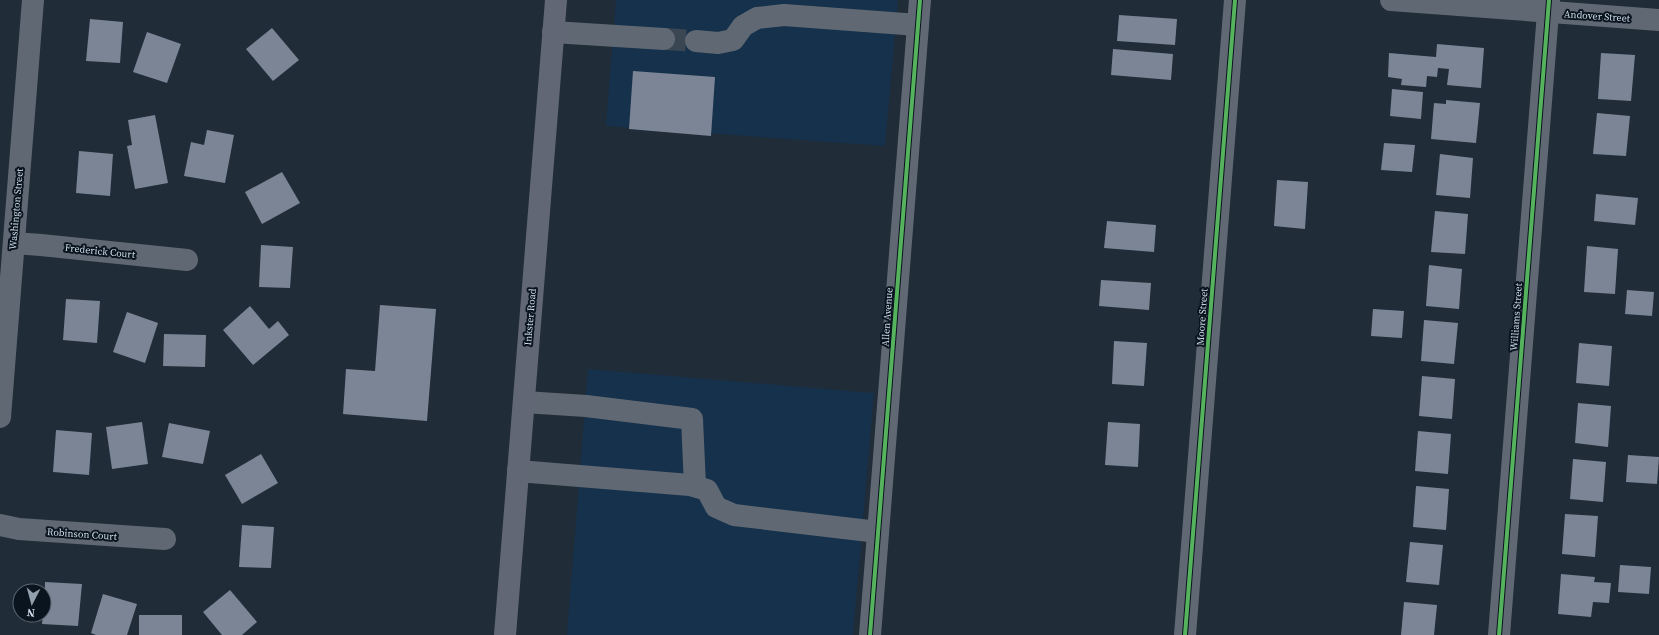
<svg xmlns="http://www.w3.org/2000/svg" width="1659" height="635" font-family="'Source Serif 4',serif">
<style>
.built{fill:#16314b}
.building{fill:#7c8596}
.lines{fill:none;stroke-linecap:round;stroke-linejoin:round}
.minor-tunnel{stroke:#3a4753;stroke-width:22;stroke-dasharray:22 11;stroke-linecap:butt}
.minor{stroke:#606973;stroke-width:22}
.major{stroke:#616774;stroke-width:22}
.cycleway-casing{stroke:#0a141e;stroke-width:6}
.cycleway{stroke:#56b35d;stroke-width:4}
.labels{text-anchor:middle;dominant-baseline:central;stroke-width:4;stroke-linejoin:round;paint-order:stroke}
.street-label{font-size:10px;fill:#d0deed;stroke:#0a141e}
</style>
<rect width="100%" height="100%" fill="#202c38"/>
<g class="built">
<path d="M616,0H898L885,146L606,126Z"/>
<path d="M588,369L874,393L853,635H567Z"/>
</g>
<g class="building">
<path d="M1119,15L1177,19L1175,45L1117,41Z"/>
<path d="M90,19L123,22L120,63L86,61Z"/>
<path d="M272,28L299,60L273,81L246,49Z"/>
<path d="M147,32L181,44L167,83L133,72Z"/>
<path d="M1437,44L1484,48L1481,88L1447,85L1449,69L1438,68L1437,77L1427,76L1426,87L1401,85L1402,79L1388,77L1389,53L1436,57Z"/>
<path d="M1113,49L1173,54L1171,80L1111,75Z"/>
<path d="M1601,53L1635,55L1631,101L1598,99Z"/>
<path d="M633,71L715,77L711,136L629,129Z"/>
<path d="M1392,89L1423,92L1421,119L1390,116Z"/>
<path d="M1446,100L1480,103L1476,143L1431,139L1434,103L1446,104Z"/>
<path d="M1597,113L1630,116L1626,156L1593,154Z"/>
<path d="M155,115L168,183L135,189L127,146L132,145L128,120Z"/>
<path d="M207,130L234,135L225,183L184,176L191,142L204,145Z"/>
<path d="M1384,143L1415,145L1412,172L1381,170Z"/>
<path d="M79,151L113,154L110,196L76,193Z"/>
<path d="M1440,154L1473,158L1470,198L1436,195Z"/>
<path d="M282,172L300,203L262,224L245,192Z"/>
<path d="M1277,180L1308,182L1305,229L1274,226Z"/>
<path d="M1596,194L1638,198L1635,225L1594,221Z"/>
<path d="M1435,211L1468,214L1465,254L1431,252Z"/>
<path d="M1107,221L1156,225L1154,252L1104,248Z"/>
<path d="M261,245L293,247L290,288L259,287Z"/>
<path d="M1587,246L1618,249L1615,294L1584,292Z"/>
<path d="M1429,265L1462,269L1459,309L1426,306Z"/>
<path d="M1101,280L1151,283L1149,310L1099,306Z"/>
<path d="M1627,290L1654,292L1652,316L1625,314Z"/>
<path d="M66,299L100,301L97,343L63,340Z"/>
<path d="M380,305L436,309L427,421L343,414L346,369L375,371Z"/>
<path d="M250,306L269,329L278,321L289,335L253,365L223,330Z"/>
<path d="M1373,309L1404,311L1402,338L1371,336Z"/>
<path d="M127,312L158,323L145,363L113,352Z"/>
<path d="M1424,320L1458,323L1454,364L1421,361Z"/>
<path d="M164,334L206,335L205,367L163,366Z"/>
<path d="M1114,341L1147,343L1144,386L1112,384Z"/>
<path d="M1579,343L1612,346L1609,386L1576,383Z"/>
<path d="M1422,376L1455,379L1452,419L1419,416Z"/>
<path d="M1578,403L1611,406L1608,447L1575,443Z"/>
<path d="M142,422L148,464L112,469L106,427Z"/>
<path d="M1108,422L1140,424L1138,467L1105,465Z"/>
<path d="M169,423L210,431L203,464L162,457Z"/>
<path d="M56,430L92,433L89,475L53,472Z"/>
<path d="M1418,431L1451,434L1448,474L1415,471Z"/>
<path d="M261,454L278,483L242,504L225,475Z"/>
<path d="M1628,455L1659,457L1657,484L1626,482Z"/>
<path d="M1573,459L1606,462L1603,502L1570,499Z"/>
<path d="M1416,486L1449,489L1446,530L1413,527Z"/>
<path d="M1565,514L1598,516L1595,557L1562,554Z"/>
<path d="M242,525L274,527L271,568L239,567Z"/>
<path d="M1410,542L1443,545L1439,585L1406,582Z"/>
<path d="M1620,565L1651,567L1649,594L1618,592Z"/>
<path d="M1561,574L1595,577L1594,582L1611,583L1609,603L1593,602L1591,617L1558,614Z"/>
<path d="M45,582L82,584L78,626L42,624L43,615H44Z"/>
<path d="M230,590L257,622L242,635H222L203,612Z"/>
<path d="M103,594L137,604L127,635H96L91,633Z"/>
<path d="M1404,602L1437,605L1434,635H1401Z"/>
<rect x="139" y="615" width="43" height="20"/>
</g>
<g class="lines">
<path class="minor-tunnel" d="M664,39L696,41"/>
<g class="minor">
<path d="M1391,0L1659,20"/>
<path d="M553,32L664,39"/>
<path d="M696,41L718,43L733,40L743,26L757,18L784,15L918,25"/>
<path d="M14,243L41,245L187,260"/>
<path d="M524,402L586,406L692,419L695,486"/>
<path d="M0,417L33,0"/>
<path d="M518,471L690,485L707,490L716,507L734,515L878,532"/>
<path d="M0,525L19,529L165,539"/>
<path d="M870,635L920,0"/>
<path d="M1185,635L1235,0"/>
<path d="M1499,635L1549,0"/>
</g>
<path class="major" d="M505,635L556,0"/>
<defs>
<g id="cycleway">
<path d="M870,635L920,0"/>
<path d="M1185,635L1235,0"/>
<path d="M1499,635L1549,0"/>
</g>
</defs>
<use href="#cycleway" class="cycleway-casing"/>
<use href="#cycleway" class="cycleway"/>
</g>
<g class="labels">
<g class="street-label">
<text transform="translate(1597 16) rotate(4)">Andover Street</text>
<text transform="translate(16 209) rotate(-85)">Washington Street</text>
<text transform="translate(100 251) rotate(6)">Frederick Court</text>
<text transform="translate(530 317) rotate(-85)">Inkster Road</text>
<text transform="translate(887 317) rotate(-86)">Allen Avenue</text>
<text transform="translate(1202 317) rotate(-86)">Moore Street</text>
<text transform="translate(1516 317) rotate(-86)">Williams Street</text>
<text transform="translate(82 534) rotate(4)">Robinson Court</text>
</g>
</g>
<g transform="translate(32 603) rotate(186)"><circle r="19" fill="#0a141e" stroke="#596571"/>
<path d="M0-3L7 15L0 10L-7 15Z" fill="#92a0ae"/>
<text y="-6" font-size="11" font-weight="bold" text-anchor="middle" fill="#d0deed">N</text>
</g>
</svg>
